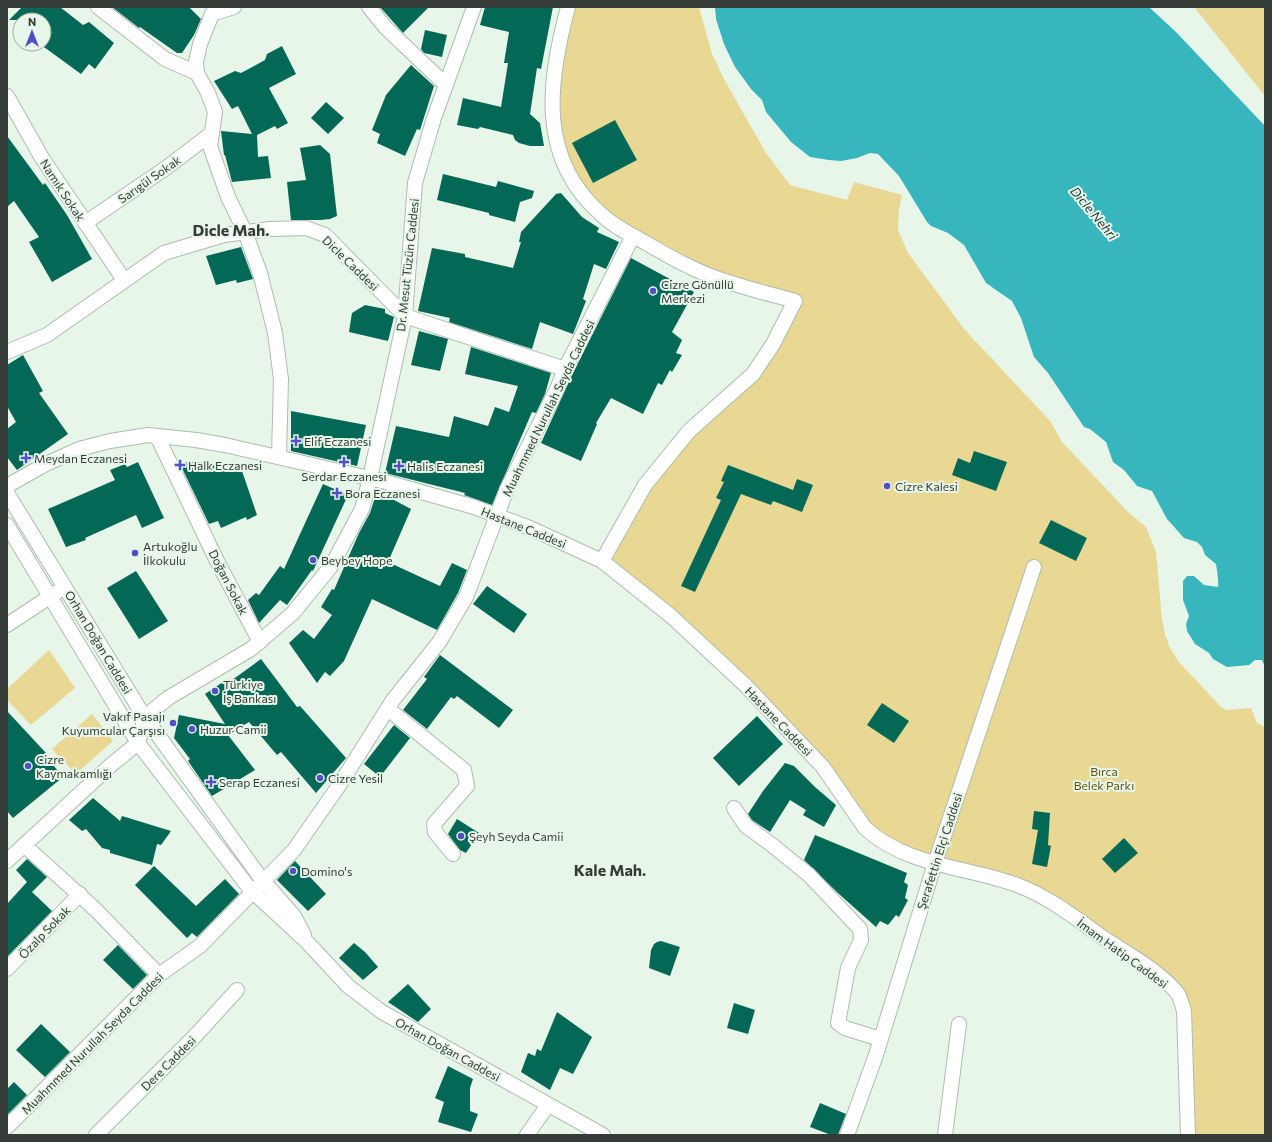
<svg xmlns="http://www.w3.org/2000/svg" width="1272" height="1142" font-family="Commissioner,sans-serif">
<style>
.green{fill:#e8d894}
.water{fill:#37b6be}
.building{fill:#036856}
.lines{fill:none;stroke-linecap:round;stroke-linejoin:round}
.minor-casing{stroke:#adbcaf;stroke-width:16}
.minor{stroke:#fff;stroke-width:14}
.poi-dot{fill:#534ec5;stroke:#e7f6e9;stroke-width:1.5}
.labels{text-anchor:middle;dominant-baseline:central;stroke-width:4;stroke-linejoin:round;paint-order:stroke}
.street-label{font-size:12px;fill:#353b36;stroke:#e7f6e9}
.poi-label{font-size:12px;fill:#353b36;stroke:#e7f6e9;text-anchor:start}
.park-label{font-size:12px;fill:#615413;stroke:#e7f6e9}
.water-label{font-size:13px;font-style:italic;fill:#1e3435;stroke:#e7f6e9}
.district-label{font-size:16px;font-weight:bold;fill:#353b36;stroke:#e7f6e9}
</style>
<rect width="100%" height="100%" fill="#e7f6e9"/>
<g class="green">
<path d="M568,7H699L712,54L724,79L766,153L790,185L847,200L854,182L902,195L899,210L898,230L908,253L965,330L1051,422L1062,442L1128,512L1146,527L1156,552L1162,619L1165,634L1170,648L1179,662L1221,707L1227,710L1251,708L1257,723L1265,727V1135H1188L1178,994L1047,899L879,839L823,767L602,561L645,485L753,374L795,301L745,287L633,236L567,173L552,80Z"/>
<path d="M1194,7H1265V96Z"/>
<path d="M49,650L75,688L31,725L7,700V689Z"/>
<path d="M92,714L113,741L76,774L52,749Z"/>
</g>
<path class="water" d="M715,7H1149L1176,32L1265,126V667L1262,660H1255L1249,665L1227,667L1213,659L1209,653L1195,644L1187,631L1186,624L1189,616L1183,600V581L1187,576H1194L1204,585L1218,587C1219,581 1217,571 1216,564L1205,555L1202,547L1197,542L1184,538L1167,519L1152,491L1137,486L1124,470L1113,462L1106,442L1090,429L1084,427L1048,373L1034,357L1021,318L1012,301L986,283L964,245L948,233L931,226L927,222L899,176L878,154L870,153L857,158L841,161L829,160L810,157L791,142L766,112L762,100L751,89L735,67L724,44L716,19Z"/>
<g class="building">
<path d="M22,7H60L83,25L89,22L114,43L95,69L89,64L81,74L44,47V20H9Z"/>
<path d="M112,7H189L201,19L194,35L182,53H177L140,27L139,28Z"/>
<path d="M380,7H429L403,33Z"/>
<path d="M485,7H553L541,69L537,68L530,114L540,123L544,146H530L519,143L515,140L513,135L480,127L478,129L457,125L463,98L501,107L508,63H504L509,32L480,25Z"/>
<path d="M425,30L447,35L442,57L424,53L421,49Z"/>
<path d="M282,46L296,74L269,88L288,123L277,129L275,126L257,135L258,157L268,156L271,178L232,182L225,155H224L221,131L252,134L238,106L232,109L214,81L235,71L241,73L265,60L267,54Z"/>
<path d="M411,65L434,86L420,130L417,129L405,156L377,143L380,134L372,130L386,95Z"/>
<path d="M326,102L344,118L328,134L311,118Z"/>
<path d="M615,120L637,160L593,183L572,143Z"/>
<path d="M7,136L43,185L45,183L67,215L92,259L52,282L29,242L39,237L14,201L7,207Z"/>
<path d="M320,145L330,154L337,216L330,219L320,220H291L287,182L306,180L300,148Z"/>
<path d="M443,174L496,187L498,181L534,191L532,198L520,202L515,222L489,215V213L437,200Z"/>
<path d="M561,193L582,217L599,228L597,232L619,242L606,269L594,264L583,299L586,301L573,334L540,322L532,349L449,322L450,318L418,311L432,248L465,254V257L513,268L521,242H519L521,232L556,194Z"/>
<path d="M241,247L253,279L237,283L236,280L216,285L206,256Z"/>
<path d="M631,258L694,292L672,332L682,340L676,353L682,355L672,372L670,370L662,385L658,383L643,414L611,398L596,423L597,424L581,461L541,443L573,373Z"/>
<path d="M365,305L385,309V313L394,317L388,341L349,332L352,313Z"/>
<path d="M419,331L448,339L440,371L411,365Z"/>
<path d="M471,347L551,373L545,394L536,413L532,412L492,505L464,495L465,493L385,473L396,426L449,437L454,416L488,426L495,407L509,412L518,386L465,374Z"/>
<path d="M23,355L43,391L39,393L68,434L17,470L7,457V429L16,422L7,406V365Z"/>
<path d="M291,411L366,425L357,466L291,451Z"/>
<path d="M974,451L1007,462L996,491L952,475L958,458L970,463Z"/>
<path d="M138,462L164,518L142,528L136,515L85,538L86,540L66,547L48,509L115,480L110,470L125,464L127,467Z"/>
<path d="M187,462H205L206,465L218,463L220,466L226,464L228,467L240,465L257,515L247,520L246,517L221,528L218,521L209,524L180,464Z"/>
<path d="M728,465L793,490L797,479L813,485L802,512L773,501L771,505L741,494L695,592L681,586L721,500L716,498L724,482L721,481Z"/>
<path d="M323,484L348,495L313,571L312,570L287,605L280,600L259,623L248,600L256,593L259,595L280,566L284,569Z"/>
<path d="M377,491L411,509L388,562L440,586L452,563L467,570L458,593L437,630L372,599L344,661L330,676L325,672L317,683L289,643L303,630L314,639L332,615L321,607L332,589L334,590L359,533L370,513Z"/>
<path d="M1051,520L1087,538L1076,561L1039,543Z"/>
<path d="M136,571L168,621L139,639L107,588Z"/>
<path d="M487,586L527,614L514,633L473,604Z"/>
<path d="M440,655L513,710L499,728L457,696L454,699L451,697L427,729L403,710L427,679L424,677Z"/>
<path d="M261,659L297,707L300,706L346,758L316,793L281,752L277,755L249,722L228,735L255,770L212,796L188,761L190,759L174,738L179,715L225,724L205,694L226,680L228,683Z"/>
<path d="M882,703L909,721L894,743L867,725Z"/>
<path d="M7,711L46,753L44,754L63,777L13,818L7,811Z"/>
<path d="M757,716L783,744L739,786L713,758Z"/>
<path d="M394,725L410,738L380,777L364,764Z"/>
<path d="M785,763L794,766L815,787L836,805L824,827L803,815L806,810L790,800L770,832L752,820L748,814L763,791Z"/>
<path d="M93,798L120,821L122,816L171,831L161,845L157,844L152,865L110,853V850L102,848L86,829L82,831L69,820Z"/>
<path d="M1034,811L1050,813L1048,845L1051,846L1047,867L1032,864L1038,830L1032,829Z"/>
<path d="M457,819L479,833L466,853L460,850L448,834Z"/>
<path d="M815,835L907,873L904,882L908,885L905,898L908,900L899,917L896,915L888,925L880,921L876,927L839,894L804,860Z"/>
<path d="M1124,838L1138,853L1115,873L1102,859Z"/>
<path d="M27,859L47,877L32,892L52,911L7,957V904L27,882L16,870Z"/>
<path d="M295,861L326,894L308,911L277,880Z"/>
<path d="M154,866L196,906L225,879L239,894L197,937L192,933L187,938L135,885Z"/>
<path d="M661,941L680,947L670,976L649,968L651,950L654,944L657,942Z"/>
<path d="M354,943L365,952L378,967L363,980L339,958Z"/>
<path d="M118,945L147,975L133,989L103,960Z"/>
<path d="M408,984L431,1009L418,1022L388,1002Z"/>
<path d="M734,1003L755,1010L748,1034L727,1028Z"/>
<path d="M557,1012L592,1037L573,1074L560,1068L550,1090L521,1072L528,1053L535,1056L537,1049L541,1051Z"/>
<path d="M41,1024L70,1052L45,1077L16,1050Z"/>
<path d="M448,1066L473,1079L470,1088V1111L478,1114L471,1132L438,1122L444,1102L435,1098Z"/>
<path d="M14,1082L27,1095L7,1115V1089Z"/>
<path d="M820,1103L846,1114L838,1135H831L810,1127Z"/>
</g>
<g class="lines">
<defs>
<g id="minor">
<path d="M98,7L165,59L197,73"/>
<path d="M369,7L385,27L446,85"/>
<path d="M568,7C548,82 537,159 602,215C615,227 631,235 646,243C666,255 686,266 708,275C736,286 766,293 795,301L773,344L753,374L689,431L645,485L602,561"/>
<path d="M212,14L200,44L196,62L197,73L208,93L215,112L210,146L228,197L245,232L260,273L275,333L281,379L279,456"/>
<path d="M212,14L234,7"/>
<path d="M7,96L42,158L124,280"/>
<path d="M85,223L166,168L212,133"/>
<path d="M7,352L47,335L164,253L224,235L270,229L306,228L325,235L405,316L565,369"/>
<path d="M157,436L217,561L260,642"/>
<path d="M7,486L44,465L79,449L110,441L148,435L196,440L225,445L386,482L474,507L530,528L602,561L671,616L744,684L823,767L865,828C906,866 968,867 1017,885C1050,897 1079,921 1108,941C1130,955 1162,973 1178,994C1181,999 1182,1005 1184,1011L1188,1135"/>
<path d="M7,493L142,713L260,877L294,916L304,935"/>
<path d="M7,525L138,743L250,889L308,943L348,986L382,1012L603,1135"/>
<path d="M7,625L57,592"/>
<path d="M388,709L464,770L467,786L434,824L435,832L453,854"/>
<path d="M734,808L746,826L772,845L809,875L860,929L861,940L848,968L838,1023L845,1028L880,1039"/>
<path d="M24,845L96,910L159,975"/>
<path d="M7,861L111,765L138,743L145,717L168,698L251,649L293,613L332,565L362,509L370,478L405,316L415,183L434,118L474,7"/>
<path d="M7,969L80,894"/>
<path d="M7,1127L159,975L200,946L294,850L340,784L393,700L440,641L466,597L507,489L557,389L565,369L633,236"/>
<path d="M96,1135L196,1035L237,990"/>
<path d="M527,1135L548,1105"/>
<path d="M847,1135L876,1055L935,863L1034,567"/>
<path d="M945,1135L959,1024"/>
</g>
</defs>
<use href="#minor" class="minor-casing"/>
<use href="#minor" class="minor"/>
</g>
<g class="poi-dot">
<circle cx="653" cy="291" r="4"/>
<path d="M294 435h4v4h4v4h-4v4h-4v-4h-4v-4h4z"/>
<path d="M24 452h4v4h4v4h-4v4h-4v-4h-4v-4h4z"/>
<path d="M342 456h4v4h4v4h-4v4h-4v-4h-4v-4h4z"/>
<path d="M178 459h4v4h4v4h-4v4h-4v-4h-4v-4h4z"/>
<path d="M397 460h4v4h4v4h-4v4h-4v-4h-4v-4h4z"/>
<circle cx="887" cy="486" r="4"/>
<path d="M335 487h4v4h4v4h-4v4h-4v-4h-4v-4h4z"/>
<circle cx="135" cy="553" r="4"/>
<circle cx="313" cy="560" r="4"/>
<circle cx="215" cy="691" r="4"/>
<circle cx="173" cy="723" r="4"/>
<circle cx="192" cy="729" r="4"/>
<circle cx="28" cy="766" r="4"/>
<circle cx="320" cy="778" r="4"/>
<path d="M209 776h4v4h4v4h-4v4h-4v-4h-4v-4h4z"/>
<circle cx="461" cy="836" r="4"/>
<circle cx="293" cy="871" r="4"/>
</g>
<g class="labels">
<g class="street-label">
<text transform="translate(149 179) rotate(-35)">Sarıgül Sokak</text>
<text transform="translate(63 190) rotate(57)">Namık Sokak</text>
<text transform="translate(351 263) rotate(44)">Dicle Caddesi</text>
<text transform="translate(407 265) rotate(-84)">Dr. Mesut Tüzün Caddesi</text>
<text transform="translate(548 408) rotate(-64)">Muahmmed Nurullah Seyda Caddesi</text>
<text transform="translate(524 527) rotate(22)">Hastane Caddesi</text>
<text transform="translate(229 582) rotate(63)">Doğan Sokak</text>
<text transform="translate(99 642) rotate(59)">Orhan Doğan Caddesi</text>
<text transform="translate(779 721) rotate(46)">Hastane Caddesi</text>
<text transform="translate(939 851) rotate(-72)">Şerafettin Elçi Caddesi</text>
<text transform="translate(44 932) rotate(-46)">Özalp Sokak</text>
<text transform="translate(1123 953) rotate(36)">İmam Hatip Caddesi</text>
<text transform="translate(92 1043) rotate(-45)">Muahmmed Nurullah Seyda Caddesi</text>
<text transform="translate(448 1049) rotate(29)">Orhan Doğan Caddesi</text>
<text transform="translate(168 1063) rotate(-45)">Dere Caddesi</text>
</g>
<g class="poi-label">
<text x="661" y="284">Cizre Gönüllü<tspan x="661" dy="14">Merkezi</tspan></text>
<text x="304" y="441">Elif Eczanesi</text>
<text x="34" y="458">Meydan Eczanesi</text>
<text x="188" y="465">Halk Eczanesi</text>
<text x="407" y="466">Halis Eczanesi</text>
<text x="344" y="476" text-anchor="middle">Serdar Eczanesi</text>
<text x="895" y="486">Cizre Kalesi</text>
<text x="345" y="493">Bora Eczanesi</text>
<text x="143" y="546">Artukoğlu<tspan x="143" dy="14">İlkokulu</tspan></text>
<text x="321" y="560">Beybey Hope</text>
<text x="223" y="684">Türkiye<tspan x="223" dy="14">İş Bankası</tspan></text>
<text x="165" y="716" text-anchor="end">Vakıf Pasajı<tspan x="165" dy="14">Kuyumcular Çarşısı</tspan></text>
<text x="200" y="729">Huzur Camii</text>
<text x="36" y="759">Cizre<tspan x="36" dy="14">Kaymakamlığı</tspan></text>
<text x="328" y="778">Cizre Yesil</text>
<text x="219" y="782">Serap Eczanesi</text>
<text x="469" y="836">Şeyh Seyda Camii</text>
<text x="301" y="871">Domino's</text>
</g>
<g class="park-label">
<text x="1104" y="771">Bırca<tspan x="1104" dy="14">Belek Parkı</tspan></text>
</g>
<g class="water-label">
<text transform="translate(1094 213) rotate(50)">Dicle Nehri</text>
</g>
<g class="district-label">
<text x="231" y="229">Dicle Mah.</text>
<text x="610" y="869">Kale Mah.</text>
</g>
</g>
<rect width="1272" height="1142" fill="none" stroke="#353b36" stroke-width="16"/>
<g transform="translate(32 32)"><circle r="19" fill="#e7f6e9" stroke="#a0aba1"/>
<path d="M0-3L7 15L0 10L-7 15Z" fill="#534ec5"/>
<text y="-6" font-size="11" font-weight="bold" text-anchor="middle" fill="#353b36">N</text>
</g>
</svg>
